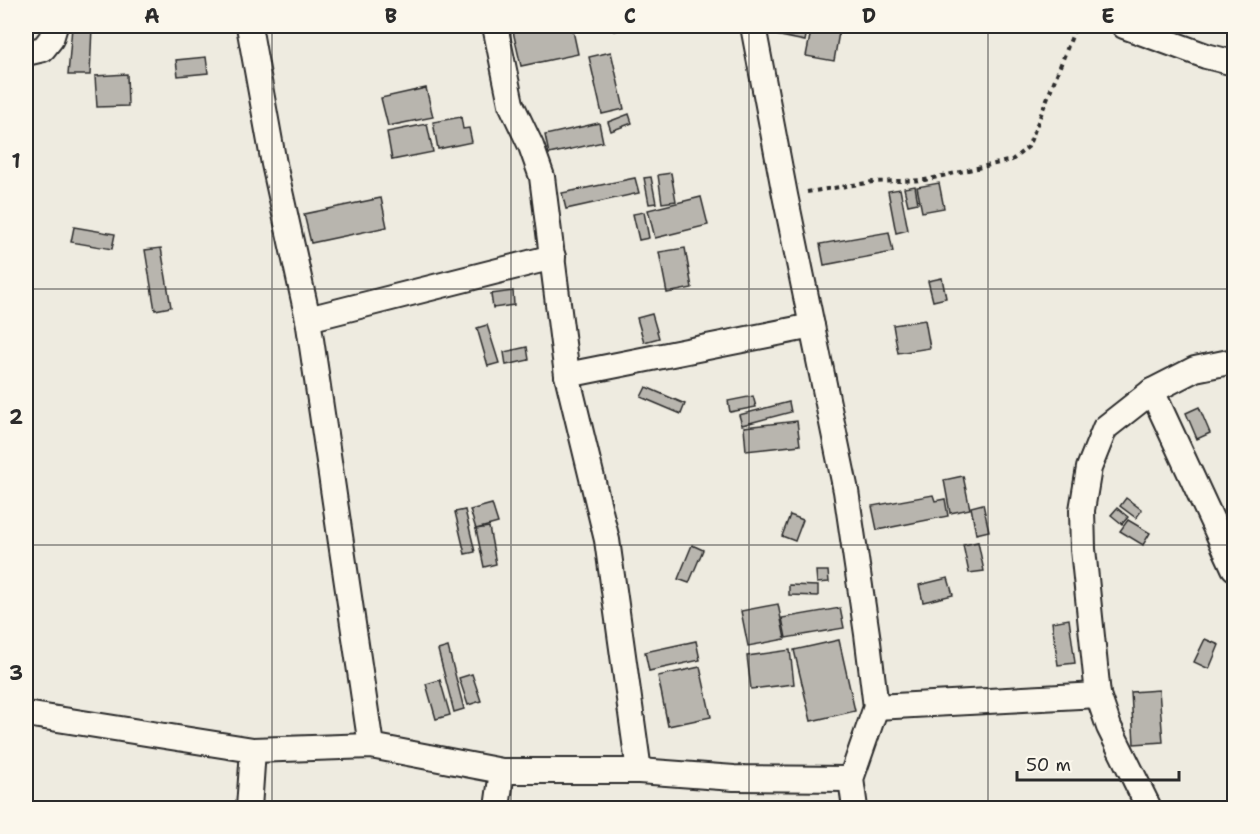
<svg xmlns="http://www.w3.org/2000/svg" width="1260" height="834" font-family="'Shantell Sans',sans-serif">
<style>
.building{fill:#b8b5ae;stroke:#2b2b2b;stroke-width:1.5}
.lines{fill:none;stroke-linecap:round;stroke-linejoin:round}
.street-casing{stroke:#2b2b2b;stroke-width:28}
.path{stroke:#2b2b2b;stroke-width:4;stroke-dasharray:4.5 4.5;stroke-linecap:butt}
.street{stroke:#fbf7ec;stroke-width:24}
.grid{fill:none;stroke:#2b2b2b;stroke-width:1.5;stroke-opacity:0.55}
.neatline{fill:none;stroke:#2b2b2b;stroke-width:2}
.grid-label{font-size:20px;text-anchor:middle;font-weight:bold;fill:#2b2b2b}
</style>
<rect width="100%" height="100%" fill="#eeebe0"/>
<filter id="ink" filterUnits="userSpaceOnUse"><feTurbulence type="fractalNoise" baseFrequency=".0167" numOctaves="2"/><feDisplacementMap in="SourceGraphic" scale="12" xChannelSelector="R" yChannelSelector="G"/><feConvolveMatrix kernelMatrix="1 2 1 2 8 2 1 2 1" color-interpolation-filters="sRGB"/></filter>
<g filter="url(#ink)">
<g class="building">
<path d="M92,26L90,75H68L72,27Z"/>
<path d="M518,26H572L578,54L521,66L512,27Z"/>
<path d="M613,26H637L614,31Z"/>
<path d="M777,26H808L805,41L775,35Z"/>
<path d="M812,26L840,27L834,61L806,56Z"/>
<path d="M611,52L624,109L602,114L589,57Z"/>
<path d="M206,57L208,73L178,76L176,60Z"/>
<path d="M127,74L128,106L97,107L95,76Z"/>
<path d="M426,88L433,117L388,126L381,98Z"/>
<path d="M629,114L632,123L611,131L608,122Z"/>
<path d="M461,117L463,129L469,128L472,142L438,149L433,122Z"/>
<path d="M599,123L603,142L549,154L545,135Z"/>
<path d="M427,124L433,152L392,160L387,132Z"/>
<path d="M671,173L676,201L662,203L658,175Z"/>
<path d="M651,177L656,203L649,204L644,178Z"/>
<path d="M635,178L639,193L566,209L562,193Z"/>
<path d="M939,183L944,208L922,212L917,187Z"/>
<path d="M915,186L918,203L908,205L904,188Z"/>
<path d="M900,189L908,230L896,233L888,191Z"/>
<path d="M701,197L708,225L655,238L648,210Z"/>
<path d="M381,198L387,227L311,243L304,214Z"/>
<path d="M644,212L649,238L639,240L633,214Z"/>
<path d="M74,227L115,234L112,249L71,242Z"/>
<path d="M889,232L893,252L824,265L820,244Z"/>
<path d="M161,248L171,307L155,310L145,250Z"/>
<path d="M685,248L692,288L667,293L659,252Z"/>
<path d="M942,278L946,298L933,301L928,281Z"/>
<path d="M513,291L514,305L493,308L491,294Z"/>
<path d="M652,314L659,338L644,342L637,318Z"/>
<path d="M925,320L930,348L898,353L893,325Z"/>
<path d="M487,325L499,363L488,366L477,328Z"/>
<path d="M527,347L529,360L506,365L504,352Z"/>
<path d="M646,387L685,404L681,414L641,397Z"/>
<path d="M753,396L756,407L730,412L728,401Z"/>
<path d="M789,402L791,412L742,425L739,415Z"/>
<path d="M1199,407L1210,433L1197,439L1186,413Z"/>
<path d="M797,421L800,445L746,451L744,427Z"/>
<path d="M963,476L970,509L950,513L944,480Z"/>
<path d="M933,495L935,501L945,499L948,516L877,530L872,506Z"/>
<path d="M1126,498L1142,510L1136,518L1120,506Z"/>
<path d="M492,504L498,523L476,529L470,510Z"/>
<path d="M983,504L989,531L976,534L971,507Z"/>
<path d="M1117,508L1128,517L1122,524L1111,515Z"/>
<path d="M465,510L475,552L465,554L455,512Z"/>
<path d="M790,515L803,520L795,541L782,536Z"/>
<path d="M1128,520L1150,533L1143,545L1120,531Z"/>
<path d="M489,527L496,564L484,567L476,529Z"/>
<path d="M978,542L984,571L969,573L963,545Z"/>
<path d="M692,545L703,550L689,583L678,579Z"/>
<path d="M816,571H828L829,582L817,583Z"/>
<path d="M948,578L953,595L923,602L919,585Z"/>
<path d="M789,585L818,586V596L789,595Z"/>
<path d="M778,604L785,639L748,646L741,611Z"/>
<path d="M840,608L844,628L786,638L782,618Z"/>
<path d="M1069,619L1075,663L1058,665L1052,622Z"/>
<path d="M1205,639L1219,645L1209,669L1194,662Z"/>
<path d="M839,640L855,711L811,721L794,650Z"/>
<path d="M696,641L700,660L649,671L645,652Z"/>
<path d="M448,647L464,709L454,712L438,650Z"/>
<path d="M790,650L794,684L751,689L747,656Z"/>
<path d="M700,667L711,717L668,726L658,676Z"/>
<path d="M472,674L481,701L468,705L459,678Z"/>
<path d="M440,680L450,715L436,719L426,684Z"/>
<path d="M1159,690L1163,742L1134,744L1131,692Z"/>
</g>
<g class="lines">
<defs>
<g id="street">
<path d="M249,26L274,164L308,319L371,746"/>
<path d="M495,26L511,104L531,146L542,177L567,375L607,540L639,771"/>
<path d="M753,26L785,195L846,491L867,634L876,707L851,779L855,808"/>
<path d="M1124,26L1206,56L1234,63"/>
<path d="M26,53L43,49L51,39L55,26"/>
<path d="M308,319L553,257"/>
<path d="M567,375L812,326"/>
<path d="M1152,391L1234,568"/>
<path d="M876,707L1098,695"/>
<path d="M26,714L253,750L371,746L502,771H639L734,778L851,779"/>
<path d="M249,808L253,750"/>
<path d="M497,808L502,771"/>
<path d="M1149,808L1109,727L1098,695L1083,549L1082,510L1089,468L1105,428L1152,391L1195,369L1234,361"/>
</g>
</defs>
<use href="#street" class="street-casing"/>
<path class="path" d="M807,192L873,182L925,180L1012,160L1028,147L1076,26"/>
<use href="#street" class="street"/>
</g>
</g>
<path class="grid" d="M272,26V808M511,26V808M749,26V808M988,26V808M26,289H1234M26,545H1234"/>
<rect width="1260" height="834" fill="none" stroke="#fbf7ec" stroke-width="66"/>
<path d="M1017 771v9h162v-9" fill="none" stroke="#2b2b2b" stroke-width="3"/>
<text x="1026" y="771" font-size="18" fill="#2b2b2b" stroke="#fbf7ec" stroke-width="4.5" paint-order="stroke">50 m</text>
<rect x="33" y="33" width="1194" height="768" class="neatline"/>
<g class="grid-label">
<text x="152" y="23">A</text>
<text x="391" y="23">B</text>
<text x="630" y="23">C</text>
<text x="869" y="23">D</text>
<text x="1108" y="23">E</text>
<text x="16" y="168">1</text>
<text x="16" y="424">2</text>
<text x="16" y="680">3</text>
</g>
</svg>
